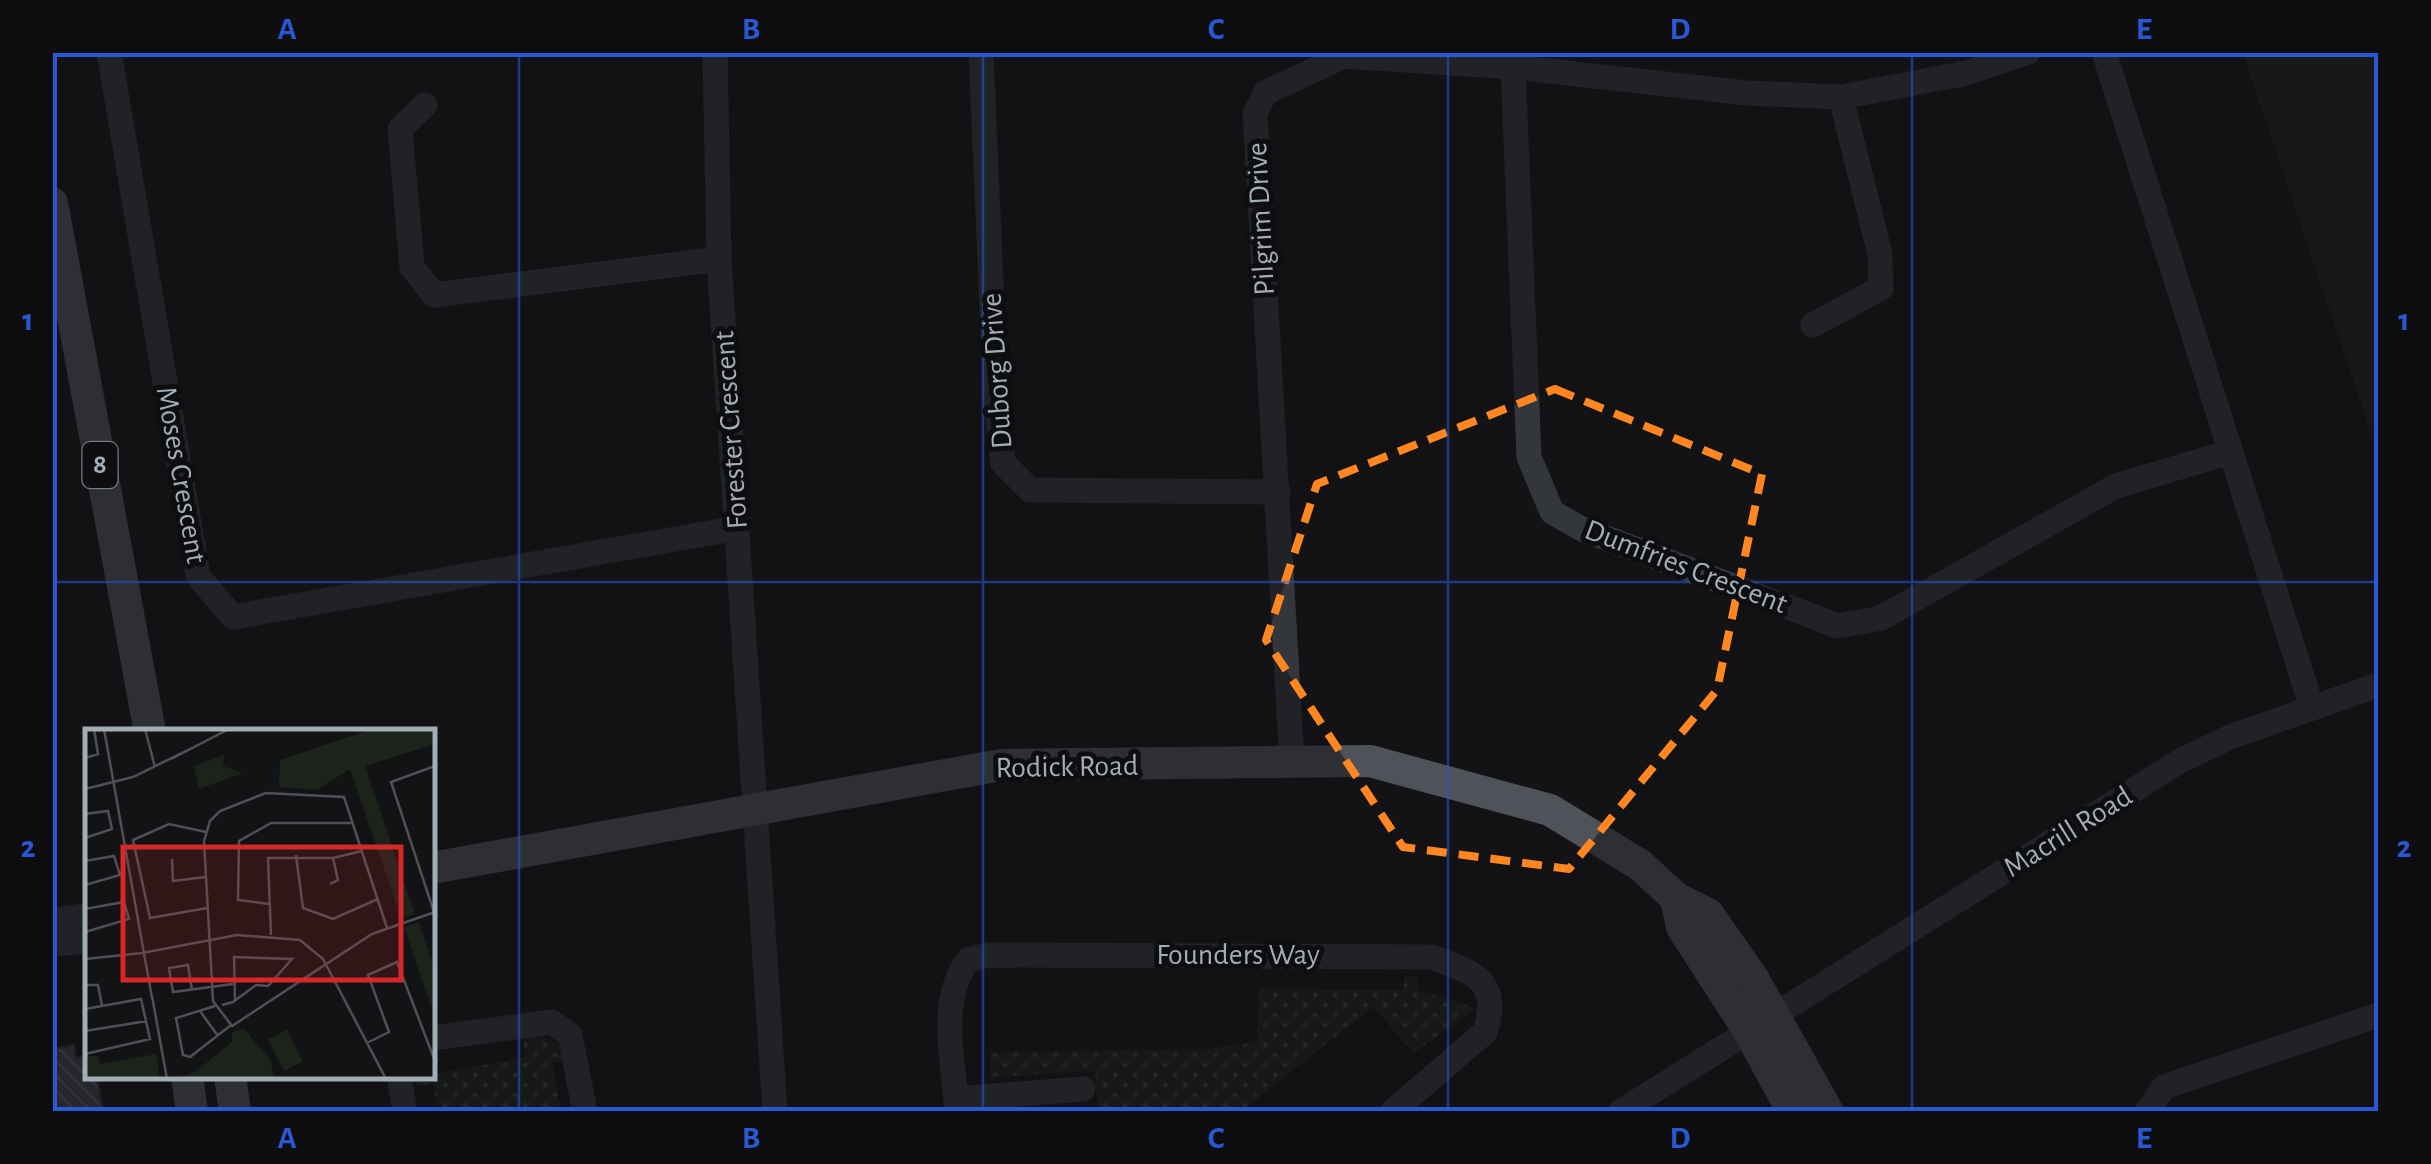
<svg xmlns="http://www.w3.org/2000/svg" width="2431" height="1164" font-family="'Alegreya Sans',sans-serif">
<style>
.grass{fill:#1b231b}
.park{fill:url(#park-dots)}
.building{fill:url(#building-back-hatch);stroke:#2d2d31;stroke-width:2.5}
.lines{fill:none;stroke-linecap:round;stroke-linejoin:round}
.minor{stroke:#33363a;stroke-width:25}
.major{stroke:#4f5359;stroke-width:32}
.marked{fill:none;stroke:#ff8621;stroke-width:8;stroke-dasharray:20 12;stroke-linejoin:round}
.grid{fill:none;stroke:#2a58d5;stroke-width:2.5;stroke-opacity:0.55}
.labels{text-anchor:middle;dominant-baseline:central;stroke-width:10;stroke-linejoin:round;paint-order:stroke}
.shield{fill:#0e0e10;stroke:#767d84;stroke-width:2.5}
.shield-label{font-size:28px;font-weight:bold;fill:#a3adb6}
.street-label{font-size:30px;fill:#a3adb6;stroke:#0e0e10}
.inset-road{fill:none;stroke:#4d5155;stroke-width:2.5}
.view{fill:#d62828;fill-opacity:0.15;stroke:#d62828;stroke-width:5}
.inset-edge{fill:none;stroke:#a3adb6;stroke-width:5}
.neatline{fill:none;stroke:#2a58d5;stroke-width:4}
.grid-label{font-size:32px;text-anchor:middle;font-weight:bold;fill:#2a58d5}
</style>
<defs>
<pattern id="park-dots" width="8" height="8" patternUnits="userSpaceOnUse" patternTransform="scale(2.5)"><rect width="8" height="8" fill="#1b231b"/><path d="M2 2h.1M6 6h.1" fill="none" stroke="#39403a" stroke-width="1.8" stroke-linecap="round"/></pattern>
<pattern id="building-back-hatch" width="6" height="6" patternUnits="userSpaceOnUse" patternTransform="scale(2.5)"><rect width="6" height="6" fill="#3f4145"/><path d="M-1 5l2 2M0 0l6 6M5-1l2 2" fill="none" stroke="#585a5e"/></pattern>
</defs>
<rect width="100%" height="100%" fill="#131315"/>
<path class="grass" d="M2243,53H2377L2378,454Z"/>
<g class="park">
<path d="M1405,975L1418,977L1417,990L1476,1008L1414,1053L1373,1007L1241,1111H1098L1095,1071L990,1077V1052L1206,1049L1257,1042L1259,989L1403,990Z"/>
<path d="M544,1037L563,1047L568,1062H552L561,1111H439L433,1084L416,1085V1077L526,1057L523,1039Z"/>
</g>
<path class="building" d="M74,1045L76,1058L88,1056V1076H97L103,1112H52V1049Z"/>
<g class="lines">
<g class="minor">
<path d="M109,52L198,576L233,617L738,528"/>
<path d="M715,52L719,259L775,1112"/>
<path d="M981,52L996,400L1003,463L1030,490L1278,492"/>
<path d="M2104,52L2312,708"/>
<path d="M1513,67L1529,457L1552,512L1580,528L1838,626L1881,618L2116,486L2230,452"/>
<path d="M425,105L400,129L412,267L434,295L719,259"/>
<path d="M1813,325L1881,288L1880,254L1841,97"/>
<path d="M1292,764L1255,114L1265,93L1344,56L1513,67L1747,93L1841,97L1967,73L2028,52"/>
<path d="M52,921L88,915"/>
<path d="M52,944L88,941"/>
<path d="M432,1038L552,1022L570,1035L585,1112"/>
<path d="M399,1076L405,1112"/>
<path d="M956,1099L1083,1089"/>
<path d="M957,1112C954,1062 937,1003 968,960L989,955L1431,957C1473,972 1502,980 1485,1032L1392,1112"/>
<path d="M1620,1112L2180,761L2230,737L2378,685"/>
<path d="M2147,1112L2164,1087L2378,1015"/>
</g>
<g class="major">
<path d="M52,203L150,732"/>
<path d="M432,868L1001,765L1370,761L1550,810L1640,865L1676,898L1708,914L1754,980L1828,1112"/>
<path d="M1676,898L1682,927L1749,1031L1793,1112"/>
<path d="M187,1076L192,1112"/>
<path d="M230,1076L235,1112"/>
</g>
</g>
<path d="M0 0H2431V1164H0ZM1555,389L1762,474L1717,690L1569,869L1403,847L1266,640L1317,484Z" fill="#131315" fill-opacity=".55" fill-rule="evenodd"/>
<path class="marked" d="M1555,389L1762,474L1717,690L1569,869L1403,847L1266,640L1317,484Z"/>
<path class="grid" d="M519,52V1112M983,52V1112M1448,52V1112M1912,52V1112M52,582H2378"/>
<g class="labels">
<rect class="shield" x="82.5" y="442" width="35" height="46" rx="8"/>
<g class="shield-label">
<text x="100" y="465">8</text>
</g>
<g class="street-label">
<text transform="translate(1261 219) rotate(-93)">Pilgrim Drive</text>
<text transform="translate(997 371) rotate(-94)">Duborg Drive</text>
<text transform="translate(731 430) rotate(-94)">Forester Crescent</text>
<text transform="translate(181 475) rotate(80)">Moses Crescent</text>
<text transform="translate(1686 567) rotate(21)">Dumfries Crescent</text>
<text transform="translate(1067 767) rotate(-1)">Rodick Road</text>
<text transform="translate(2068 832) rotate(-32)">Macrill Road</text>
<text x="1238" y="955">Founders Way</text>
</g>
</g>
<g transform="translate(85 729)">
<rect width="350" height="350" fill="#131315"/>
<path d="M287,0H350V15L280,37L330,185L316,189L265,40L232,61L194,58L195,31ZM334,193L350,242V289L319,198ZM202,301L218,332L199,342L183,310Z" fill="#1b231b"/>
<path d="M139,26L138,37L158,44L114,60L109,37Z" fill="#1b231b"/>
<path d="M159,300L186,332L189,350H89L110,343L147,313V303ZM71,325L75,350H0V327H13L15,335Z" fill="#1b231b"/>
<path class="inset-road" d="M19,0L67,269M60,0L70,38M0,29L13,25L9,0M86,30L144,0M0,60L48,48L107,19M0,85L23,82L27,100L0,109M121,103L84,95L48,111L65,189L122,179M211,126L218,179L248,190L293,170M87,130L88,152L120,148M0,132L29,127L35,146L0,156M245,155L253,151L248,129M184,175L153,171L154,112L186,94H267M0,180L39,173L44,190L0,203M349,183L306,53L350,37M302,199L259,68L181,64L135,82L125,92L119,112L128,272L147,297L287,205L350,183M186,206L183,129H248L277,122M57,224L152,206L215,211L238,230L301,350M0,230L57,224M0,256H13L17,277M107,261L103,236L84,239L88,263L148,255M67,267L82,350M137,276L148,273L171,256L183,257L207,230L149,228L150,272M130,277L91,289L98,326L105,328L146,296M0,280L56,270L65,310L0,325M115,282L133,307M0,302L62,292M282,314L304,303L283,246L312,233L350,332"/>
<path class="view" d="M38,118H316V251H38Z"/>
<rect width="350" height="350" class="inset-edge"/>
</g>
<rect width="2431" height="1164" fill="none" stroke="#0e0e10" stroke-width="110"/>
<rect x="55" y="55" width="2321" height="1054" class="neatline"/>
<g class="grid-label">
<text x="287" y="39">A</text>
<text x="751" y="39">B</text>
<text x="1216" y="39">C</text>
<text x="1680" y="39">D</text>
<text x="2144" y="39">E</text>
<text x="28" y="330">1</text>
<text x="2404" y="330">1</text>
<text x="28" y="857">2</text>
<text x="2404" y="857">2</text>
<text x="287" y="1148">A</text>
<text x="751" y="1148">B</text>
<text x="1216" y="1148">C</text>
<text x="1680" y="1148">D</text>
<text x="2144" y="1148">E</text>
</g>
</svg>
